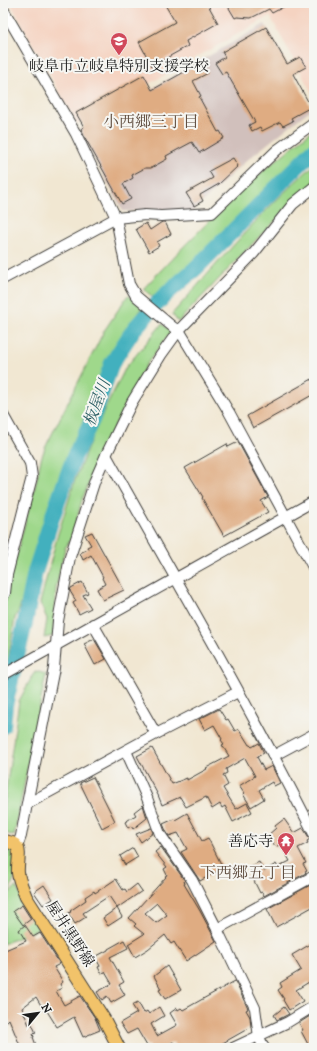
<svg xmlns="http://www.w3.org/2000/svg" width="317" height="1051" font-family="'IM FELL DW Pica','Noto Serif JP',serif">
<style>
.built{fill:#f5d3c1}
.industrial{fill:#d1c0bc}
.green{fill:#9fd88b;stroke:#5e7a54}
.lines{fill:none;stroke-linecap:round;stroke-linejoin:round}
.river{stroke:#42b0be;stroke-width:16}
.building{fill:#dfac82;fill-rule:evenodd}
.minor-casing{stroke:#3c3a37;stroke-width:12}
.major-casing{stroke:#3c3a37;stroke-width:14}
.minor{stroke:#fff;stroke-width:10}
.major{stroke:#f2c36a;stroke-width:12}
.labels{text-anchor:middle;dominant-baseline:central;stroke-width:4;stroke-linejoin:round;paint-order:stroke}
.poi-label{font-size:15px;fill:#1c1c1c;stroke:#f6f6f2}
.street-label{font-size:15px;fill:#1c1c1c;stroke:#f6f6f2}
.neighbourhood-label{font-size:16px;fill:#604e40;stroke:#f6f6f2}
.water-label{font-size:16px;font-style:italic;fill:#2d5f65;stroke:#f6f6f2}
</style>
<rect width="100%" height="100%" fill="#f6f6f2"/>
<filter id="ink" filterUnits="userSpaceOnUse"><feTurbulence type="fractalNoise" baseFrequency=".025" numOctaves="2"/><feDisplacementMap in="SourceGraphic" scale="8" xChannelSelector="R" yChannelSelector="G"/><feConvolveMatrix kernelMatrix="1 2 1 2 8 2 1 2 1" color-interpolation-filters="sRGB"/></filter>
<filter id="wash" filterUnits="userSpaceOnUse"><feTurbulence type="fractalNoise" baseFrequency=".012" numOctaves="4" result="noise"/><feDisplacementMap in="SourceGraphic" scale="16" xChannelSelector="R" yChannelSelector="G"/><feGaussianBlur stdDeviation="0.9" result="paint"/><feColorMatrix in="noise" values="0 0 0 0 0 0 0 0 0 0 0 0 0 0 0 0 0 1.4 0 .05"/><feComposite in="paint" operator="in"/></filter>
<g filter="url(#wash)">
<rect width="100%" height="100%" fill="#f1e7d2"/>
<path class="built" d="M10,3H314V97L270,16L77,124Z"/>
<path class="industrial" d="M265,24L311,109L246,161L192,212L123,211L79,130Z"/>
<g class="green">
<path d="M314,130V148L267,187L219,239L153,297L143,289L188,242L245,186L309,133Z"/>
<path d="M314,165V185L301,195L256,240L178,322L172,314C218,263 262,210 314,165Z"/>
<path d="M128,295L142,307L112,351L98,380L77,438L60,478L19,610L15,618L8,660L3,662V603L36,483L41,459L45,448L104,331Z"/>
<path d="M162,324L172,332L163,342L146,365L103,448L82,500L72,537L65,548L56,588L53,636L44,638L47,619L40,603L57,537L75,480L95,429L126,367Z"/>
<path d="M35,671L46,674L14,836L3,832V811L19,701Z"/>
<path d="M10,845L20,862L9,893L16,887L39,929L3,944V874Z"/>
</g>
<g class="lines">
<path class="river" d="M3,726L5,705L25,623L35,572L52,518L74,457L92,420L112,363L134,329L164,296L196,268L314,150"/>
</g>
<g id="blocks">
<g class="building">
<path d="M164,3H207L218,23L186,41L188,46L152,66L139,42L175,22Z"/>
<path d="M226,3H291L272,13L269,9L251,18L237,17L235,18Z"/>
<path d="M266,27L287,64L300,57L306,67L293,74L311,107L291,118L293,121L283,126L280,122L262,131L260,127L252,131L249,125L255,122L226,72L222,74L215,63L225,57L222,52Z"/>
<path d="M202,62L208,73L193,81L201,96L199,97L218,132L220,131L224,138L199,153L192,142L166,156L167,159L151,168H145L132,175L133,178L123,184L131,199L122,204L84,136L81,129L84,127L76,113L144,75L152,90Z"/>
<path d="M233,158L238,166L219,184L200,195L203,201L194,206L186,193L213,178L209,171Z"/>
<path d="M162,222H165L171,234L157,242L159,246L149,252L136,229L146,223L150,230Z"/>
<path d="M314,378V394L253,428L247,416Z"/>
<path d="M238,442L268,497L261,501L268,512L224,536L202,498L203,497L185,468L227,444L228,447Z"/>
<path d="M92,532L124,590L103,600L97,589L105,584L102,578L103,577L91,555L83,560L80,553L88,549L87,547L91,545L85,535Z"/>
<path d="M82,582L88,593L83,595L91,608L79,614L73,603L76,601L70,591L71,588Z"/>
<path d="M94,639L106,659L95,665L84,644Z"/>
<path d="M219,709L226,720L228,719L235,731L239,729L249,745H250L252,747L259,743L264,753L257,757L264,770L272,766L280,783L274,786L272,782L259,790L264,799L251,807L243,794L244,793L239,786L255,776L245,758L226,769L227,773L223,775L228,785L223,788L236,809L247,803L252,812L233,822L225,806L222,808L220,804L212,809L206,797L186,807L180,797L162,805L158,795L137,756L152,748L172,784L187,778V780L207,769L206,768L229,756L222,745L224,744L221,740L222,739L214,725L205,730L199,719Z"/>
<path d="M93,777L115,821L102,828L80,783Z"/>
<path d="M143,805L147,818L133,829L131,826L128,828L125,822L136,815L134,812Z"/>
<path d="M187,813L202,841L208,838L223,868L200,881L181,852L187,849L178,833L169,836L166,831L163,824L174,819L175,820Z"/>
<path d="M284,819L294,833L303,828L310,839L307,841L308,843L298,848L306,863L303,864L307,871L305,872L306,873L264,896L262,892L260,893L254,881L256,880L249,867L259,862L264,871L276,864L278,867L290,861L280,844L276,847L267,836L276,828L275,826Z"/>
<path d="M151,828L153,833L141,842L136,834Z"/>
<path d="M161,847L185,881H184L185,884H184L200,911L216,941L186,961L174,942L171,944L165,935L148,949L135,957L128,944L144,934L134,926L136,924L129,918L166,877L165,876L167,875L164,869L167,867L155,852ZM157,903L167,915L156,923L145,913Z"/>
<path d="M133,848L138,857L125,865L120,856Z"/>
<path d="M116,879L123,890L125,889L127,892L137,884L142,891L117,908L109,896L83,913L86,917L75,924L68,913L71,912L70,911L86,900L85,897L94,891L95,893Z"/>
<path d="M312,884L314,887V906L276,927L267,909Z"/>
<path d="M44,885L53,899L43,905L34,892Z"/>
<path d="M22,905L31,919L23,925L13,911Z"/>
<path d="M117,908L122,917L108,926L103,918Z"/>
<path d="M25,925L33,937L40,933L60,964L54,967L63,982L60,984L62,988L56,991L64,1005L80,996L95,1018L100,1030L83,1037L74,1017L57,1027L47,1011L45,1012L36,997L22,1008L29,1025L32,1024L36,1033L33,1034L34,1037H33L37,1048H21L9,1019L3,1025V951L26,941L19,930Z"/>
<path d="M72,927L78,936L72,939L66,931Z"/>
<path d="M124,940L128,948L110,957L124,982L119,985L125,995L111,1003L107,996L102,1000L97,992L112,984L105,972L101,973L98,967L100,966L95,957L108,950V949Z"/>
<path d="M314,942V991L309,982L296,990L303,1001L289,1010L283,1000L284,999L278,990L282,987L280,983L301,970L292,955Z"/>
<path d="M167,966L181,990L165,999L159,990L161,989L154,976Z"/>
<path d="M235,981L248,1009L246,1010L250,1017L251,1027L214,1048H177L173,1042L162,1048H150L149,1045L147,1046L137,1029L127,1034L120,1023L137,1013L132,1005L138,1002L144,1013L147,1011L149,1014L159,1007L164,1016L151,1024L157,1036L177,1025L170,1013L177,1008L178,1010L181,1008L183,1010Z"/>
<path d="M284,1007L289,1014L277,1020L274,1015Z"/>
<path d="M310,1016L314,1023V1048H310L301,1031L303,1030L299,1023Z"/>
</g>
</g>
</g>
<g filter="url(#ink)">
<use href="#blocks" fill-opacity="0" stroke="#3c3a37" stroke-width="1"/>
<g class="lines">
<defs>
<g id="minor">
<path d="M3,9L76,134L116,218L129,284L136,296L174,328L179,330L229,412L314,569"/>
<path d="M3,279L116,218L145,215L161,216L212,213L277,150L314,123"/>
<path d="M3,415L30,463L32,477L23,511L7,575L5,593L3,597"/>
<path d="M106,455C176,580 249,705 314,834"/>
<path d="M93,624L156,734"/>
<path d="M3,675L314,501"/>
<path d="M126,751L147,798L160,834L192,880L217,929L255,1008L259,1037L264,1048"/>
<path d="M273,756L314,734"/>
<path d="M27,804L156,734L238,692"/>
<path d="M17,847L21,836L27,804L54,668L58,621L70,557L95,480L106,455L132,402L161,355L179,330L254,253L293,204L314,187"/>
<path d="M217,929L314,876"/>
<path d="M233,1048L288,1022L314,1006"/>
</g>
<path id="major" d="M3,841C8,842 14,842 17,847C21,852 17,866 18,873C19,881 23,889 26,897L104,1019L119,1048"/>
</defs>
<use href="#minor" class="minor-casing"/>
<use href="#major" class="major-casing"/>
<use href="#minor" class="minor"/>
<use href="#major" class="major"/>
</g>
</g>
<defs>
<symbol id="school-pin" viewBox="-11 -11 22 30"><path d="M0 17L-7.5 6A9.5 9.5 0 1 1 7.5 6Z" fill="#d1495b" stroke="#f6f6f2"/><path d="M0-5L7-2L0 1L-7-2ZM-4 1L0 2.5L4 1V4Q0 6-4 4Z" fill="#fff"/></symbol>
<symbol id="temple-pin" viewBox="-11 -11 22 30"><path d="M0 17L-7.5 6A9.5 9.5 0 1 1 7.5 6Z" fill="#d1495b" stroke="#f6f6f2"/><path d="M0-6L5-2H3V0L6.5 2.5H4V6H1.5V3h-3V6H-4V2.5H-6.5L-3 0V-2H-5Z" fill="#fff"/></symbol>
</defs>
<g fill-rule="evenodd">
<use href="#school-pin" x="109" y="31" width="20" height="27"/>
<use href="#temple-pin" x="276" y="831" width="20" height="27"/>
</g>
<g class="labels">
<g class="poi-label">
<text x="119" y="66">岐阜市立岐阜特別支援学校</text>
<text x="273" y="841" text-anchor="end">善応寺</text>
</g>
<g class="street-label">
<text transform="translate(70 934) rotate(57)">屋井黒野線</text>
</g>
<g class="neighbourhood-label">
<text x="151" y="122">小西郷三丁目</text>
<text x="248" y="873">下西郷五丁目</text>
</g>
<g class="water-label">
<text transform="translate(97 403) rotate(-70)">板屋川</text>
</g>
</g>
<rect width="317" height="1051" fill="none" stroke="#f6f6f2" stroke-width="16"/>
<g transform="translate(38 1013) rotate(61)" stroke="#f6f6f2" stroke-width="3" paint-order="stroke">
<path d="M0-3L7 15L0 10L-7 15Z" fill="#1c1c1c"/>
<text y="-6" font-size="11" font-weight="bold" text-anchor="middle" fill="#1c1c1c">N</text>
</g>
</svg>
